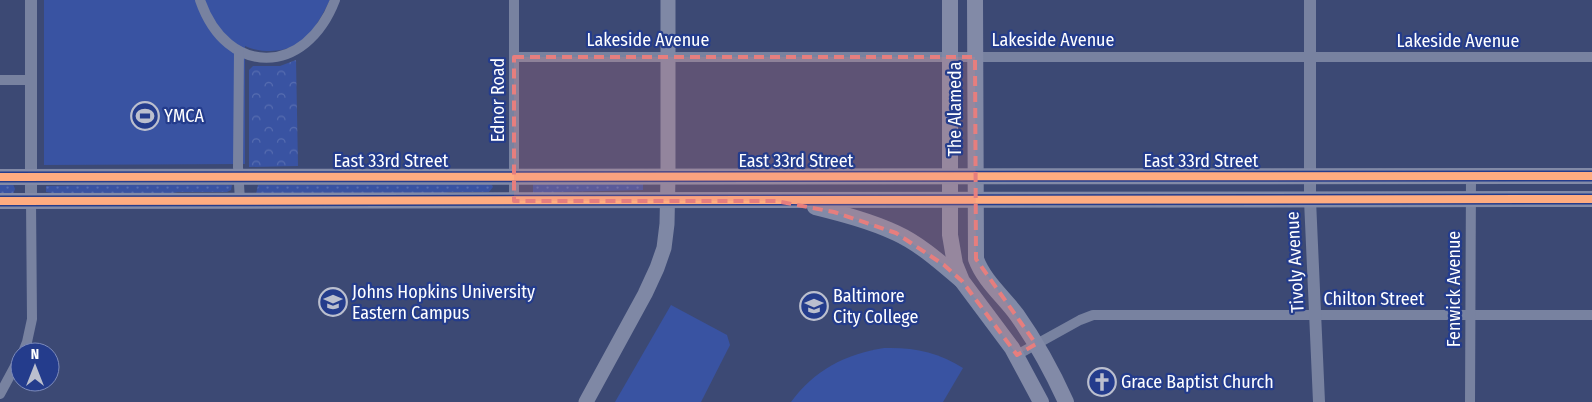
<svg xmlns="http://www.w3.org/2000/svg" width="1592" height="402" font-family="'Fira Sans Condensed',sans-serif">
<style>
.grass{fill:url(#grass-dots)}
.park{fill:url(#park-crowns)}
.garden{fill:#3953a2}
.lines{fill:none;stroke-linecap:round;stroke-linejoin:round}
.minor{stroke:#7882a0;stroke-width:10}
.tertiary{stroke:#7882a0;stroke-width:12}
.secondary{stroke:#7f88a5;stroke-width:15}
.primary{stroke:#828aa7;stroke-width:16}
.cycleway-casing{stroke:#243c8c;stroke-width:11}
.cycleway{stroke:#ffac80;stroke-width:8}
.marked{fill:#e67e7e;fill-opacity:0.2;stroke:#e67e7e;stroke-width:4;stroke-dasharray:10 6;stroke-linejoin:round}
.labels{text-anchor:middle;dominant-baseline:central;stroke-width:4.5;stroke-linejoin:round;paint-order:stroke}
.street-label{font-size:18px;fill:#fff;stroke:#243c8c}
.poi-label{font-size:18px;fill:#fff;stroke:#243c8c;text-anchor:start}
</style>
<defs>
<pattern id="grass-dots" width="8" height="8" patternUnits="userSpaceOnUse" patternTransform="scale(1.25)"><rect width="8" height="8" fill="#3953a2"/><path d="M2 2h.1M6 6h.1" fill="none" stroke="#576db0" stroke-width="1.8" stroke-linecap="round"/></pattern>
<pattern id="park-crowns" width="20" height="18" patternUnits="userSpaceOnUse" patternTransform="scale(1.25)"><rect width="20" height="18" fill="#3953a2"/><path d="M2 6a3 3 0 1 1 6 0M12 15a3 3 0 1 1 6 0" fill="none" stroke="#576db0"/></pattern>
</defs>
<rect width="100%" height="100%" fill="#3c4974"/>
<g class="grass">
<path d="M0,181L13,184L15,189L13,194L0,196Z"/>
<path d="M533,181H643V190L560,192L533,196Z"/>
<path d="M351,182L491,183L493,187L489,192H450L432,196L256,194L258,185H329Z"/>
<path d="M98,183L232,185L231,190L227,192H178L157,196H69L46,192V186L86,185Z"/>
</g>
<path class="park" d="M296,60L298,166L249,167V70L253,66H280Z"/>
<g class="garden">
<path d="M44,0H330C316,27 305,50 271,51C261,51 254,50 245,46V164L44,165Z"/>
<path d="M671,305L727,335L730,345L701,402H615Z"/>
<path d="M884,348C913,347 938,352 963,368L943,402H791C814,370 846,354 884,348Z"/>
</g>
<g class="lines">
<g class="minor">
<path d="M200,0C227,78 306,76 335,0"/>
<path d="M514,0V201"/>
<path d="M239,51L238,167L240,201"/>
<path d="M514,57H1592"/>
<path d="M0,80H31"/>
<path d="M23,352L27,342L32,319L31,201"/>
<path d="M1017,355L1080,320L1093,315H1592"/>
<path d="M0,394L20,357"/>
<path d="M1470,402L1471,176"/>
</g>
<g class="tertiary">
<path d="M1310,0V200L1319,402"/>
<path d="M31,201V0"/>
</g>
<path class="secondary" d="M586,402L645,294L657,268L664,248L667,224L668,176V0"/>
<g class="primary">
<path d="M950,0V235L955,264L962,281L1012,348L1041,402"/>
<path d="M975,0L976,259C984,281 1004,297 1017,315C1036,342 1052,371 1066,402"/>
<path d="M0,177L1592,176"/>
<path d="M0,201L1592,199"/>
<path d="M815,207C843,214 870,221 896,233C920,244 941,263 961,280"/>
</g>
<defs>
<g id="cycleway">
<path d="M0,177L1592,176"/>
<path d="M0,201L1592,199"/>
</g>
</defs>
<use href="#cycleway" class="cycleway-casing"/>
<use href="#cycleway" class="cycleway"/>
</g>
<path class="marked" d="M514,57H975L976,259L1036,344L1017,355L962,281L944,265L896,233L834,212L776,201H514Z"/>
<defs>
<symbol id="stadium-ring" viewBox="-11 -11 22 22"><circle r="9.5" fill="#243c8c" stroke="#bbbfce" stroke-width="1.5"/><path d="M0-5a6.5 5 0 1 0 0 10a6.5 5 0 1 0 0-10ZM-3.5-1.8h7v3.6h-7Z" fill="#bbbfce"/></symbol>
<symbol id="university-ring" viewBox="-11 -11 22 22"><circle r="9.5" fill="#243c8c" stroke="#bbbfce" stroke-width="1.5"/><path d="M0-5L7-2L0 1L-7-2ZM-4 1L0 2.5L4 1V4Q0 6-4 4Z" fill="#bbbfce"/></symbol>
<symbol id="school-ring" viewBox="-11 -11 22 22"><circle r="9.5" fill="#243c8c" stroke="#bbbfce" stroke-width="1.5"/><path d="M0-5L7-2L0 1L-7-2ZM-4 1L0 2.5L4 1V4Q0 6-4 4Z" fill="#bbbfce"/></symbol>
<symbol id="church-ring" viewBox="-11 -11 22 22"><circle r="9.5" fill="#243c8c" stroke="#bbbfce" stroke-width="1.5"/><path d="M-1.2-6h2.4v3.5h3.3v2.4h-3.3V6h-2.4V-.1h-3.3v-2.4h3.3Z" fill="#bbbfce"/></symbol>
</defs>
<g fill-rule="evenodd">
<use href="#stadium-ring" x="129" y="100" width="32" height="32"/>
<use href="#university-ring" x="317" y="286" width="32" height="32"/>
<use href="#school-ring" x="798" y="290" width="32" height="32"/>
<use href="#church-ring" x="1086" y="366" width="32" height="32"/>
</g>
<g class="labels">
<g class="street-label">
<text x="648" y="40">Lakeside Avenue</text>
<text x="1053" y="40">Lakeside Avenue</text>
<text x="1458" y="41">Lakeside Avenue</text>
<text transform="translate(498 100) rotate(-90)">Ednor Road</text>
<text transform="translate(955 109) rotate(-90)">The Alameda</text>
<text x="391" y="161">East 33rd Street</text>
<text x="796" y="161">East 33rd Street</text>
<text x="1201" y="161">East 33rd Street</text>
<text transform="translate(1295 262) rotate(-93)">Tivoly Avenue</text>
<text transform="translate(1454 289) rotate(-90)">Fenwick Avenue</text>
<text x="1374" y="299">Chilton Street</text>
</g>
<g class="poi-label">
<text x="164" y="116">YMCA</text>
<text x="352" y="292">Johns Hopkins University<tspan x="352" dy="21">Eastern Campus</tspan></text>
<text x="833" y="296">Baltimore<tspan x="833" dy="21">City College</tspan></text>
<text x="1121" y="382">Grace Baptist Church</text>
</g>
</g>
<g transform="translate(35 367)"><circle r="24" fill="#243c8c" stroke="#7c8aba"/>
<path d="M0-4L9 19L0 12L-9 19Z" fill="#bbbfce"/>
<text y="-8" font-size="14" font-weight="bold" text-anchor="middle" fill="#ffffff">N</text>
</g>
</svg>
